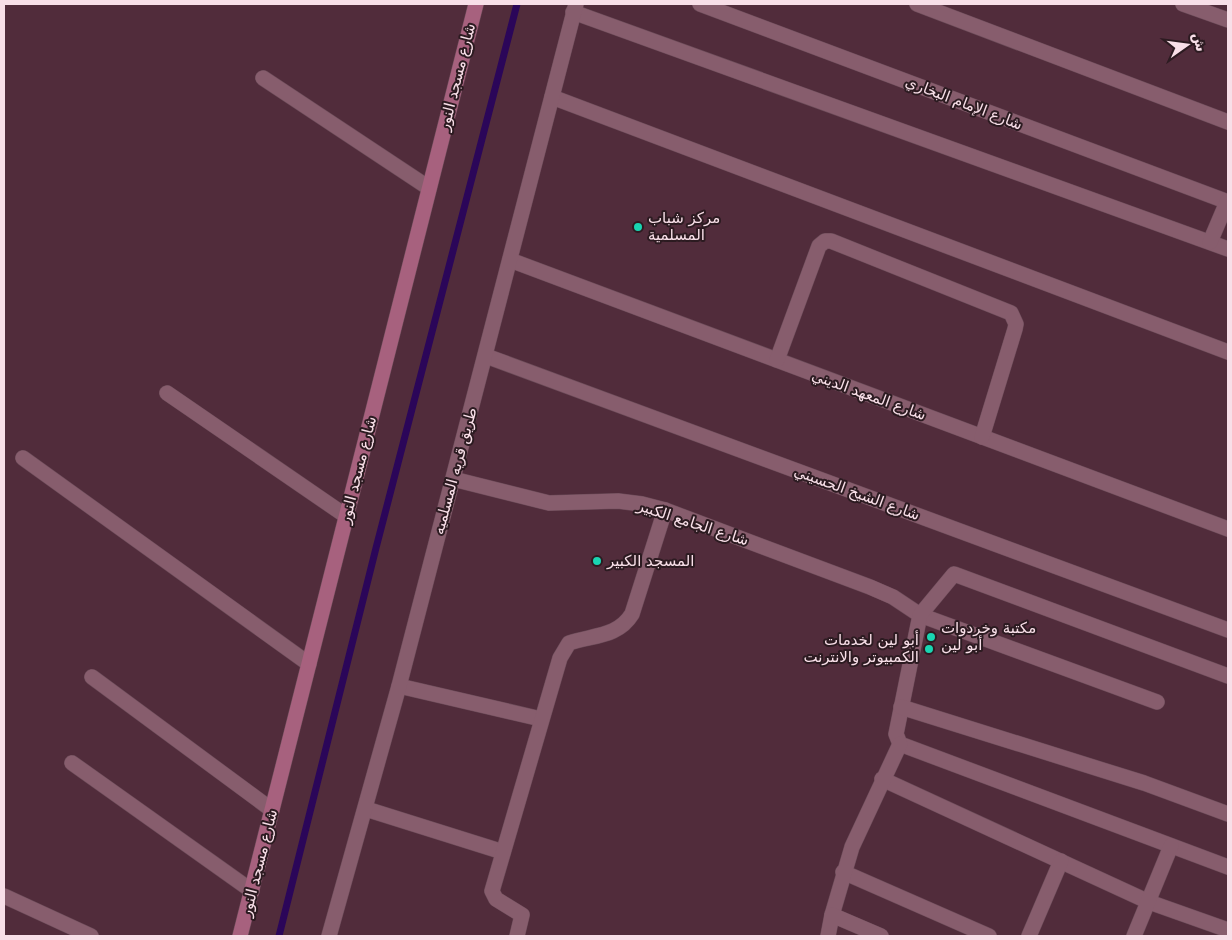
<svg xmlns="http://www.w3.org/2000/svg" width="1232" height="940" font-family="'DejaVu Sans',Cairo,sans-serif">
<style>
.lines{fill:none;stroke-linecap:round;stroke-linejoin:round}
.stream{stroke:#2b0659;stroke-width:7}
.minor-casing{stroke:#6c4c59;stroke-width:16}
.secondary-casing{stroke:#6c4c59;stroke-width:16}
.minor{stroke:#875d6d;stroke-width:15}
.secondary{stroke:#a7617e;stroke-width:15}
.poi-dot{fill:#19d5b2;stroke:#2c1b21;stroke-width:2}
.labels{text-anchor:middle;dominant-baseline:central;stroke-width:4;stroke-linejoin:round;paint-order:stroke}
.street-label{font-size:15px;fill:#f8dfe8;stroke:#2c1b21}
.poi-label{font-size:15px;fill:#f8dfe8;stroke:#2c1b21;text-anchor:start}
</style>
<rect width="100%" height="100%" fill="#512c3b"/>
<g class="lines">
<path class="stream" d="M279,936L376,548L517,4"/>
<defs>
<g id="minor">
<path d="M700,4L1228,202"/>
<path d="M917,4L1228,122"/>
<path d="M1183,4L1228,20"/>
<path d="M573,12L1228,249"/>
<path d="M263,78L429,188"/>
<path d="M552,97L1228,352"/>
<path d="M1210,242L1227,202"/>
<path d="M510,260L1228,529"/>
<path d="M486,356L1228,630"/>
<path d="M777,360L819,246L825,241H831L1011,313L1016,324L1015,329L982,437"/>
<path d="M167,393L346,516"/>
<path d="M23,458L309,664"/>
<path d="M453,479L549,503L618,501L642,504L665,510L870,587L893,597L920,615L1157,702"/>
<path d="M1228,676L954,574L920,615L896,734L900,744L1228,867"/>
<path d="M92,677L272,810"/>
<path d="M399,686L541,719"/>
<path d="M901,707L1144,783L1228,814"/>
<path d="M72,763L252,891"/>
<path d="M882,779L1149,902L1228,930"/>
<path d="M366,809L503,852"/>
<path d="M843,872L989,936"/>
<path d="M4,896L91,936"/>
<path d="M832,915L852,847L900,744"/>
<path d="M329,936L399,686L576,4"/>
<path d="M517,936L522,915L496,899L492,891L560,658L569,643C593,635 618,637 632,614L665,510"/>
<path d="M828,936L832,915L881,936"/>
<path d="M1029,936L1061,861"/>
<path d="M1134,936L1171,846"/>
</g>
<path id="secondary" d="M240,936L476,4"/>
</defs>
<use href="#minor" class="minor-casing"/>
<use href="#secondary" class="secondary-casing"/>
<use href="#minor" class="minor"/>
<use href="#secondary" class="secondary"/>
</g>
<g class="poi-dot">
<circle cx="638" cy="227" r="5"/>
<circle cx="597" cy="561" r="5"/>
<circle cx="931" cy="637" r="5"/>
<circle cx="929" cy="649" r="5"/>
</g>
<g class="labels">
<g class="street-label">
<text transform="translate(457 77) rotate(-76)">شارع مسجد النور</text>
<text transform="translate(964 103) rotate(21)">شارع الإمام البخاري</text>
<text transform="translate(869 395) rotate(20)">شارع المعهد الديني</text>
<text transform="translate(358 470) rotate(-76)">شارع مسجد النور</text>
<text transform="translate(455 471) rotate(-75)">طريق قريه المسلميه</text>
<text transform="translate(857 493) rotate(20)">شارع الشيخ الحسيني</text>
<text transform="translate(693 523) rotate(18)">شارع الجامع الكبير</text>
<text transform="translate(259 863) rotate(-76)">شارع مسجد النور</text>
</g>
<g class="poi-label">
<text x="648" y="218">مركز شباب<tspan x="648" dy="17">المسلمية</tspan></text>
<text x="607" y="561">المسجد الكبير</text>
<text x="941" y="628">مكتبة وخردوات<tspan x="941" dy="17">أبو لين</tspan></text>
<text x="919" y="640" text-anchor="end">أبو لين لخدمات<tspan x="919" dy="17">الكمبيوتر والانترنت</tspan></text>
</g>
</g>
<rect width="1232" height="940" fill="none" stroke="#f8dfe8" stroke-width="10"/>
<g transform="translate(1187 45) rotate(76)" stroke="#2c1b21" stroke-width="4" paint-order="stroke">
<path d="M0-4L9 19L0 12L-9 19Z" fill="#f8dfe8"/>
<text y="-8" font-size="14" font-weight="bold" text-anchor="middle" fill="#f8dfe8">ش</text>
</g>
</svg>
